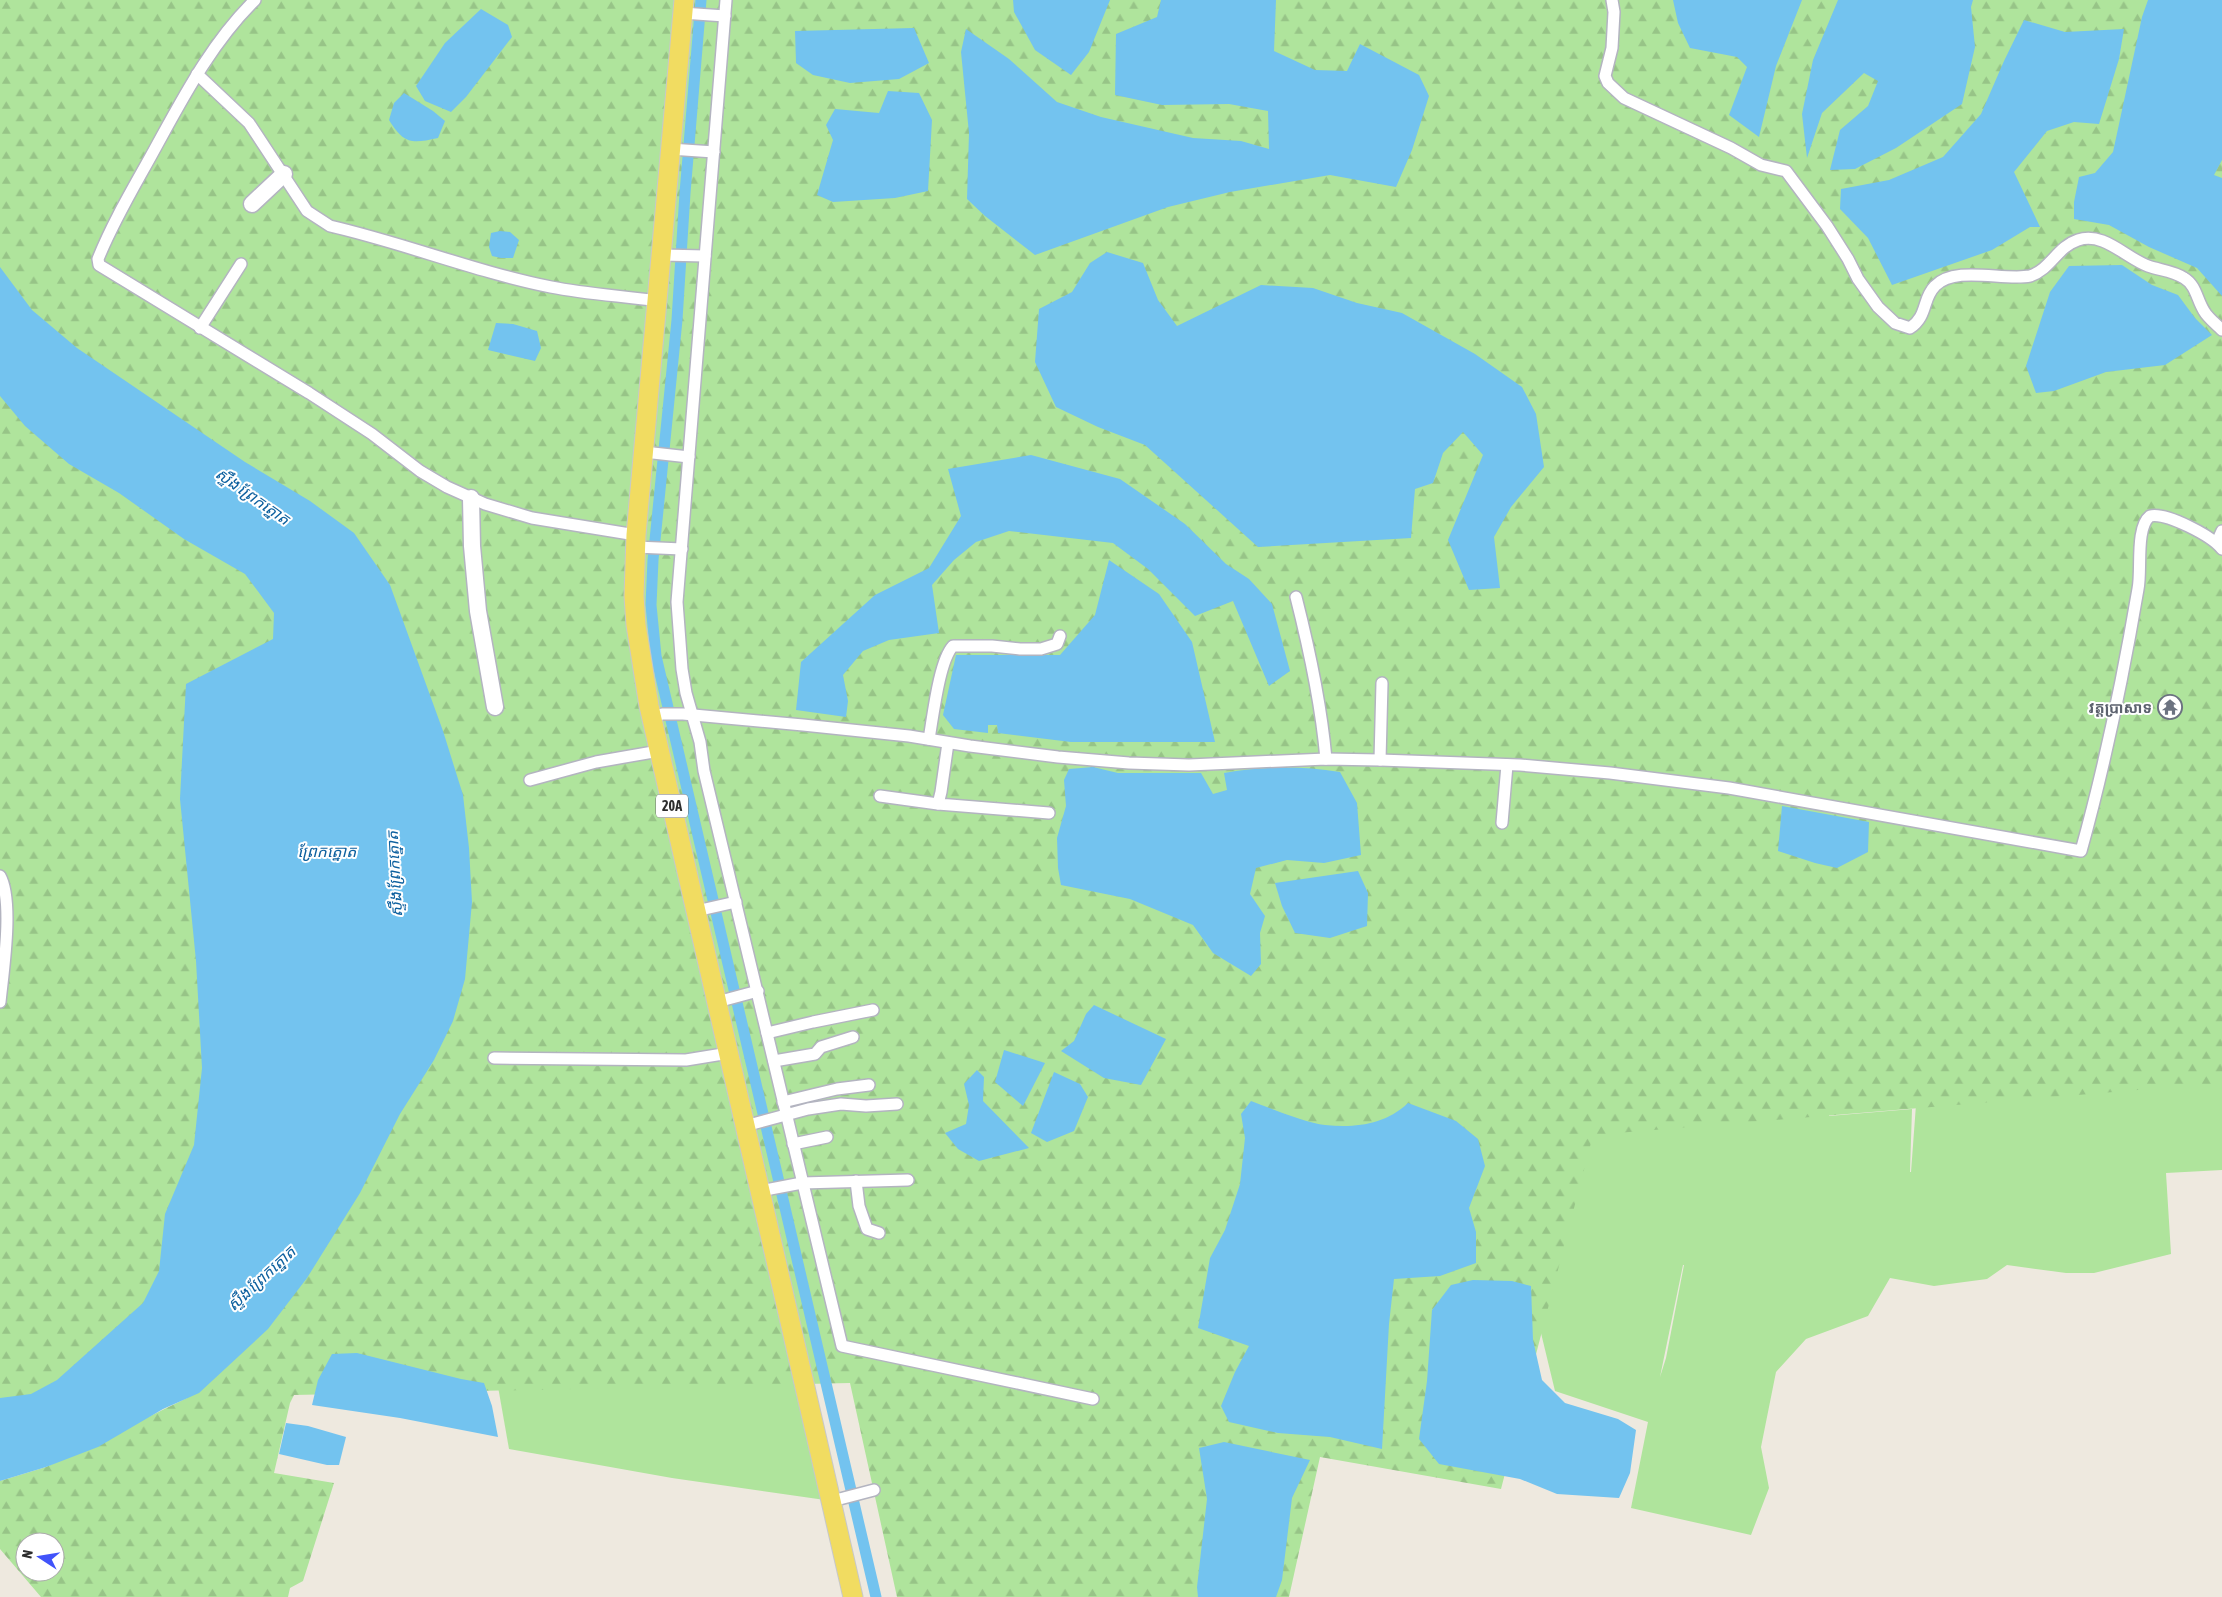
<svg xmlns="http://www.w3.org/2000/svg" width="2222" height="1597" font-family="'Asap Condensed','Noto Sans Khmer',sans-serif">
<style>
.grass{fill:#afe49c;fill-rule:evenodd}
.forest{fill:url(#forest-firs);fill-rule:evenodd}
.water{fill:#73c3ef}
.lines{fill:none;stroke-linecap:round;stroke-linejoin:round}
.canal{stroke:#73c3ef;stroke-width:11}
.street-casing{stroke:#b3b4c0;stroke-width:14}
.secondary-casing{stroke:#b3b4c0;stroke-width:19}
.primary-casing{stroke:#c8c8c8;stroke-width:21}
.street{stroke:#fff;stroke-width:11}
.secondary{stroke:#fff;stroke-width:16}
.primary{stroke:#f1dc61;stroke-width:19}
.labels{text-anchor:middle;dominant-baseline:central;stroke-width:4;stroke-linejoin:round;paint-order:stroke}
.shield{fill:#fff;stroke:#6c6c6c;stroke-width:1}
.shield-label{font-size:14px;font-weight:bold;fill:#2d2d2d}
.worship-label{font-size:15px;font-weight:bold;fill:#5b616d;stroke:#fff;text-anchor:end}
.water-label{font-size:16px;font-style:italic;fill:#0e619f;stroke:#fff}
</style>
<defs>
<pattern id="forest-firs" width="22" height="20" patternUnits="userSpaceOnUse" patternTransform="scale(1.25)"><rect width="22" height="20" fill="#afe49c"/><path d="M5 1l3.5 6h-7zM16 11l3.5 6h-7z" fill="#97c487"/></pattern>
</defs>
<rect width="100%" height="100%" fill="#eee9df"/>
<g class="grass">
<path d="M2222,1001V1170L2166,1173L2171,1254L2094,1273H2066L2007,1265L1987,1279L1934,1286L1890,1278L1868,1316L1806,1339L1776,1372L1761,1447L1769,1488L1751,1535L1631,1508L1648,1422L1555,1391L1541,1333L1538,1279L1393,1019ZM1922,1024L1911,1172H1910L1912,1109L1829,1116L1827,1033ZM1684,1265L1666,1358L1660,1377L1683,1265Z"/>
<path d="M795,1339L832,1501L672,1478L509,1449L497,1381Z"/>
</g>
<path class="forest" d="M0,0H2222V1083L1593,1135L1501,1489L1320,1457L1289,1597H897L850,1383L294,1395L290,1403L274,1473L334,1483L303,1581L290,1588L288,1597H41L0,1549V1481L46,1467L187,1398L0,1402ZM25,1542H55V1572H25Z"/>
<g class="water">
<path d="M1013,0H1110L1089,52L1071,75L1035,50L1014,12Z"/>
<path d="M1161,0H1276L1274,51L1315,70L1347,71L1360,44L1419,75L1429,96L1412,150L1396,187L1330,175L1230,192L1168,207L1035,255L985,216L967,199L969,133L961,52L966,29L1009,59L1057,102L1101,117L1193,138L1241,141L1269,149L1268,111L1229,104L1162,105L1115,95L1116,34L1157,17Z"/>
<path d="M1673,0H1802L1776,66L1759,137L1729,115L1747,67L1737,57L1690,48L1678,23Z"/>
<path d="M1838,0H1973L1971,7L1975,47L1962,104L1896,148L1855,169L1830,170L1840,130L1868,106L1878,81L1864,73L1822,113L1807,158L1802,114L1813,60Z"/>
<path d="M2148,0H2222V160L2214,175L2222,178V296L2197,268L2149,247L2109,225L2074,219V202L2079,177L2095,173L2113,152L2142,17Z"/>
<path d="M481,9L508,25L512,37L466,97L451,112L425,101L416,86L445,43Z"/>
<path d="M2024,20L2065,32L2124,29L2119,59L2099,124L2074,122L2047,131L2014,172L2040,227H2030L1992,250L1892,285L1868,238L1840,209L1841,189L1889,180L1943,157L1981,114L2004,61Z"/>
<path d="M914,28L929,63L899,79L850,83L813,75L796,63L795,31Z"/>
<path d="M888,91L919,93L932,120L928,191L895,198L833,202L817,195L833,140L826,125L835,109L879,113Z"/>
<path d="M404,93L433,111L445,121L438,138C411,144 404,144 389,120L394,103Z"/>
<path d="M500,231L510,232L519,240L513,258H501L492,256L489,247L491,233Z"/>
<path d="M1107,252L1143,263L1158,300L1177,326L1261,285L1313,288L1357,303L1402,313L1475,354L1522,387L1536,414L1544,467L1511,507L1494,537L1500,588L1469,590L1448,540L1483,455L1463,432L1443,453L1433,483L1415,489L1411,538L1258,547L1145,445L1098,427L1056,407L1035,362L1039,309L1072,292L1090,263Z"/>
<path d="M2122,265L2152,285L2178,295L2195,318L2212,335L2165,365L2106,372L2054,391L2036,393L2026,366L2050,292L2069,266Z"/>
<path d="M0,267L32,310L77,348L245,462L310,501L354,533L390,585L443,731L463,795L469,848L472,902L465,979L453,1021L434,1060L400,1114L360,1193L307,1278L268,1329L199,1393L163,1409L98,1447L46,1467L0,1481V1398L31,1394L57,1380L143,1303L159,1271L165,1214L194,1145L202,1068L196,961L180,799L186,684L273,639L274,613L245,574L184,539L119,493L69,464L25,426L0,396Z"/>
<path d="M496,323L513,324L537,331L541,348L535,361L488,350Z"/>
<path d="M1031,455L1120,479L1185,524L1226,564L1249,579L1272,604L1290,671L1269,686L1233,601L1195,616L1148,569L1113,543L1009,531L976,542L954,560L932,585L939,633L889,640L863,651L843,675L848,701L846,717L796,710L801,662L875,595L929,568L961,516L948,469Z"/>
<path d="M1109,560L1159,594L1192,642L1215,742H1071L998,733L997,725H988V733L954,729L943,715L956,655H1060L1095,615Z"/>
<path d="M1093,767L1118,773H1201L1213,794L1227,790L1224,773C1263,766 1300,766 1340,772L1357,803L1361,855L1324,863L1287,860L1256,868L1250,894L1265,916L1260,933L1261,964L1251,976L1213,953L1193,925L1130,899L1061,885L1058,868L1057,838L1066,806L1064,780L1069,769Z"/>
<path d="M1782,806L1869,822L1868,852L1837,868L1815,863L1778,851Z"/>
<path d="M1358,871L1368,893L1367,926L1330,938L1295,933L1282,906L1275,883Z"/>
<path d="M1094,1005L1166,1039L1141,1085L1104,1078L1061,1051L1074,1041L1086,1014Z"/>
<path d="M1004,1050L1045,1063L1023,1106L995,1082Z"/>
<path d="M977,1070L984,1077L983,1101L1029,1148L979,1161L958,1149L945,1133L966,1124L969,1105L964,1084Z"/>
<path d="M1054,1072L1080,1084L1088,1097L1074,1131L1047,1142L1031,1133Z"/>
<path d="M1251,1101C1270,1108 1306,1123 1325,1125C1355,1128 1385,1125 1408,1103L1456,1121L1478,1139L1485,1166L1469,1208L1476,1232V1263L1440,1276L1394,1279L1389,1324L1382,1449L1330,1437L1278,1433L1229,1422L1221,1406L1235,1372L1249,1346L1198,1328L1210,1258L1225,1230L1240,1184L1245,1138L1241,1114Z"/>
<path d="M1473,1280L1512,1281L1531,1286L1533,1340L1542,1380L1565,1403L1618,1419L1636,1430L1630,1473L1619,1498L1557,1494L1520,1479L1439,1464L1419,1439L1427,1381L1432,1310L1451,1285Z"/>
<path d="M357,1353L461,1379L484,1383L492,1406L498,1437L400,1418L312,1405L318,1380L332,1354Z"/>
<path d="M286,1423L308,1426L346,1437L339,1465H327L279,1454Z"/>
<path d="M1224,1442L1310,1460L1292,1498L1282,1580L1276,1597H1198L1197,1587L1207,1499L1199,1448Z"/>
</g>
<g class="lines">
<path class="canal" d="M701,0L685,193L677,320L653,560L651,605L656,656L876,1597"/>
<defs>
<g id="street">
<path d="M255,0C213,41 185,94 157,145C137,182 114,219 98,259L99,265L309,393L372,434L420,471L447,487L485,504L532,518L636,535"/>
<path d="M726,0L677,602L682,669L686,693L700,742L704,771L842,1346L1093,1399"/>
<path d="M1612,0L1614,12L1612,48L1605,76L1608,83L1624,98L1731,148L1761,165L1786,171L1827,226L1848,259L1858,279L1878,307L1895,323L1910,328C1928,316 1922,299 1935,286C1955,265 2003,281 2030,276C2051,269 2057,247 2078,240C2103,231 2126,258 2148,266C2159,270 2174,271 2184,278C2196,285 2197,300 2204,311C2208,318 2216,324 2222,330"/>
<path d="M682,13L725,16"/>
<path d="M197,74L249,123L307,211L330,226C404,243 476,272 551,287C586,294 623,296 658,301"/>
<path d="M670,149L714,152"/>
<path d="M662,255L705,256"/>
<path d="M200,328L241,264"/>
<path d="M644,452L689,457"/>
<path d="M2217,542L2222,531"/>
<path d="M636,547L682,549"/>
<path d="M1296,597C1310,652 1321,703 1326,759"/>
<path d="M652,718L662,714H683L803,725L909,736L970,746L1058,757L1129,763L1189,765L1326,759L1380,760L1520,765L1610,773L1729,788L2081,851C2105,765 2123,677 2138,589C2142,570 2135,528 2150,516C2166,512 2212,536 2222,549"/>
<path d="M929,739C933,717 939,661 953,646H992L1020,649H1041L1057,644L1060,636"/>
<path d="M948,743L941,792L938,804L1049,813"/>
<path d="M1380,760L1382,683"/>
<path d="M530,780L596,762L659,751"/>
<path d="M880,796L938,804"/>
<path d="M1502,823L1507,765"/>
<path d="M0,876C14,901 3,972 0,1002"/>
<path d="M696,911L736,902"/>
<path d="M717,1002L758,991"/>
<path d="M767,1033L813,1022L873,1010"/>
<path d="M494,1058L686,1060L729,1053"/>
<path d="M774,1061L815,1054L821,1047L853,1037"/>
<path d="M783,1102L837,1089L869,1085"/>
<path d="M745,1126L808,1109L841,1104L866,1106L897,1104"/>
<path d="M793,1144L827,1137"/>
<path d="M856,1181L859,1206L867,1229L879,1233"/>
<path d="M760,1191L802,1183L908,1180"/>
<path d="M832,1501L874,1490"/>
</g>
<g id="secondary">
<path d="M252,204L284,174"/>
<path d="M471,498L472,546L478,611L495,707"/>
</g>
<path id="primary" d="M684,0L636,535L634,596L636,625L649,706L853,1597"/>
</defs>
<use href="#street" class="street-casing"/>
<use href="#secondary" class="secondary-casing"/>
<use href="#primary" class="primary-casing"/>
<use href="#street" class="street"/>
<use href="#secondary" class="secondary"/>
<use href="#primary" class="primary"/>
</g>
<defs>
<symbol id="temple-ring" viewBox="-11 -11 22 22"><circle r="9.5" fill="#fff" stroke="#6b7280" stroke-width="1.5"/><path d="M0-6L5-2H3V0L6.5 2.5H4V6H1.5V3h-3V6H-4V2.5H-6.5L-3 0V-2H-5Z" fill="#6b7280"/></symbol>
</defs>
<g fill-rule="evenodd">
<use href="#temple-ring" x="2156" y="693" width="28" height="28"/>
</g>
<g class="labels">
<rect class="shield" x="656" y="794.5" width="32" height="23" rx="4"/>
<g class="shield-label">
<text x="672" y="806">20A</text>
</g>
<g class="worship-label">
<text x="2152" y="707">វត្តប្រាសាទ</text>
</g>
<g class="water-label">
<text transform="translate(253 496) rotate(35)">ស្ទឹង ព្រែកត្នោត</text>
<text x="327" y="851">ព្រែកត្នោត</text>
<text transform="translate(394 874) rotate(-93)">ស្ទឹង ព្រែកត្នោត</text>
<text transform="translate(261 1278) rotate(-43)">ស្ទឹង ព្រែកត្នោត</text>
</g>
</g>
<g transform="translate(40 1557) rotate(282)"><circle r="24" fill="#ffffff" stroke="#ababab"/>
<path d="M0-4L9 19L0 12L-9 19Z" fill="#4153fa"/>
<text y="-8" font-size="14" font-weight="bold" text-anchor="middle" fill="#2d2d2d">N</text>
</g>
</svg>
